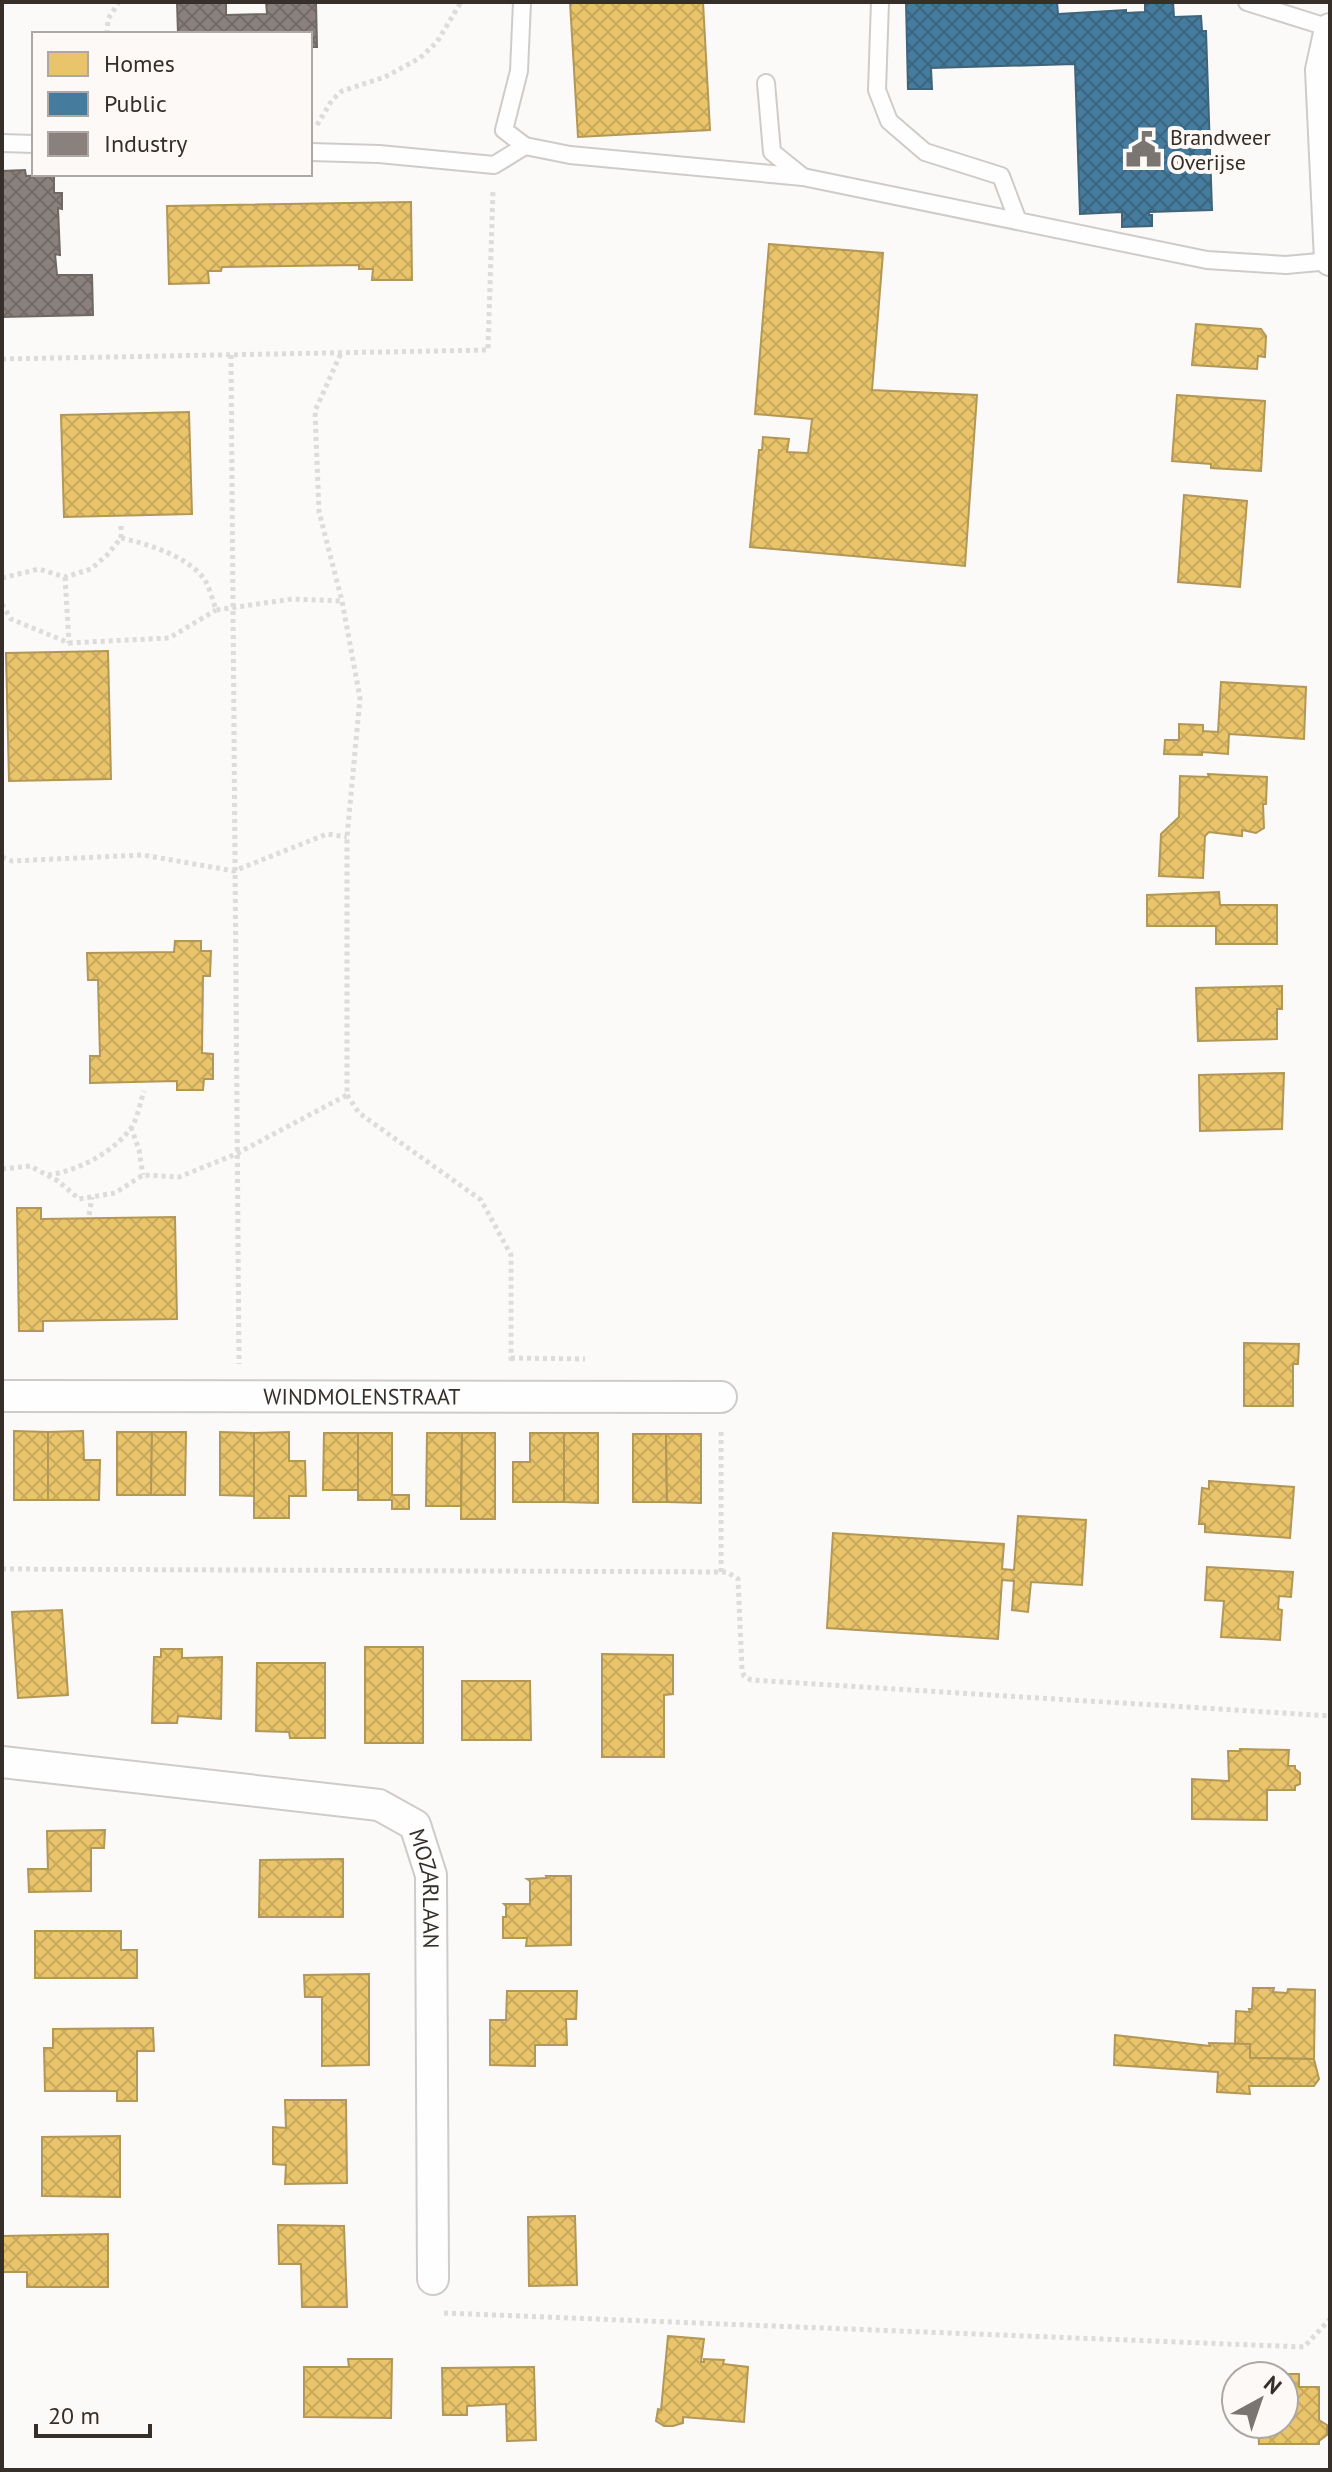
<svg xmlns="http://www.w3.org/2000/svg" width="1332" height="2472" font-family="'PT Sans',sans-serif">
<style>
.homes{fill:url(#homes-cross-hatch);stroke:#b39756;stroke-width:2}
.public{fill:url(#public-cross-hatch);stroke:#40647a;stroke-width:2}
.industry{fill:url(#industry-cross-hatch);stroke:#706863;stroke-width:2}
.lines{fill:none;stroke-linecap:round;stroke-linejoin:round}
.lane-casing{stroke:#cfcbc8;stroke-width:20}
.street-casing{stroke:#cfcbc8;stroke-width:34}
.path{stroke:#dddbdb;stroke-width:5;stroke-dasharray:4 4;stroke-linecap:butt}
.lane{stroke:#fffefe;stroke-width:16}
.street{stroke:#fffefe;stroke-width:30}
.labels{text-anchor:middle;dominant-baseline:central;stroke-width:8;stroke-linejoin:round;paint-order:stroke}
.poi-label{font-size:22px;fill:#352e29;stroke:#fdf9f7;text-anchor:start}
.street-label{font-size:22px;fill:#352e29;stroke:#fdf9f7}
</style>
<defs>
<pattern id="homes-cross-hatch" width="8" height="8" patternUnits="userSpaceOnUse" patternTransform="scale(2)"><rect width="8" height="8" fill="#e9c46a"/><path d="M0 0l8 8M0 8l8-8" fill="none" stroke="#c8a95c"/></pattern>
<pattern id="public-cross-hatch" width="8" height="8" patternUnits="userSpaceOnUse" patternTransform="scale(2)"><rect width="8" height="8" fill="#457b9d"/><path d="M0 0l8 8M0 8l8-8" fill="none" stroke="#3a6580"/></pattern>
<pattern id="industry-cross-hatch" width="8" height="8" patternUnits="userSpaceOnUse" patternTransform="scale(2)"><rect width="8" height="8" fill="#8a817c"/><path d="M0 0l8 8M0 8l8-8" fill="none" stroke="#726a66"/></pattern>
</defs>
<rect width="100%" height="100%" fill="#fcfaf8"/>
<g class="homes">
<path d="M570,2H703L710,130L578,137Z"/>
<path d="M411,202L412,280H372L373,269H359V265L222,267L221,271H208L209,283L169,284L167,206Z"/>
<path d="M769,244L883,253L872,390L977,395L965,566L750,547L759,450H762L763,437L789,439L787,452L808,453L812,419L755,414Z"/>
<path d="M1196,324L1261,329L1266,336L1265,357L1258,356L1257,369L1192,365Z"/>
<path d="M1177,395L1265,401L1261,471L1211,468V464L1172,461Z"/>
<path d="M189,412L192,514L64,517L61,415Z"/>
<path d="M1184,495L1247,501L1240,587L1178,582Z"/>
<path d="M108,651L111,779L9,781L6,653Z"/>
<path d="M1221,682L1306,687L1304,739L1229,734L1228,754L1202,752V755L1164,754L1165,740H1179V724L1203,725V731L1218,732Z"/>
<path d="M1208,774L1267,777L1266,804H1263L1264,828L1256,833L1242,830V836L1209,832L1205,836L1203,878L1159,876L1161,834L1179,817L1180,776L1209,777Z"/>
<path d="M1219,892L1220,905H1277V944H1216V926H1147V895Z"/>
<path d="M175,941H201V951H211L210,976H203L202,1053L213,1054V1079H204L203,1090H177V1081L90,1083V1056H100L98,980H88L87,953L174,952Z"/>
<path d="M1282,986V1009H1277V1039L1198,1041L1196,988Z"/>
<path d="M1284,1073L1282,1129L1200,1131L1199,1075Z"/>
<path d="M17,1208H41V1219L175,1217L177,1319L43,1321V1331H19Z"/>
<path d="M1244,1343L1299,1344L1298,1364H1293V1406H1244Z"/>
<path d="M14,1431L48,1432V1500H14Z"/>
<path d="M83,1431L84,1460H100L99,1500H48V1432Z"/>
<path d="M117,1432H152L151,1495H117Z"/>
<path d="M152,1432H186L185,1495H151Z"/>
<path d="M220,1432L254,1433V1496L220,1495Z"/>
<path d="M289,1432V1461H305L306,1496H289V1518H254V1433Z"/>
<path d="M324,1433H358V1490H323Z"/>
<path d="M358,1433H392V1495H409V1509H392V1500H358Z"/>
<path d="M427,1433H462L461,1506H426Z"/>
<path d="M462,1433H495V1519H461Z"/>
<path d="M530,1433H564V1502H513V1462H530Z"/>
<path d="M564,1433H598V1503L564,1502Z"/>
<path d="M633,1434H666L667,1502H633Z"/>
<path d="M666,1434H701V1503L667,1502Z"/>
<path d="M1209,1481L1294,1487L1290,1538L1205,1532V1524H1199L1202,1488L1209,1489Z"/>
<path d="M1018,1516L1086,1520L1082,1585L1031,1582L1028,1612L1012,1610L1014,1581L1002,1580L998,1639L827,1628L833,1533L1004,1544L1002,1569L1014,1570Z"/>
<path d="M1207,1567L1293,1572L1291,1597L1279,1596L1278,1609L1282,1610L1280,1640L1221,1637L1224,1601L1205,1600Z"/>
<path d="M62,1610L68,1695L18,1698L12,1612Z"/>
<rect x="365" y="1647" width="58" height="96"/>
<path d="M161,1649H182V1658L222,1657L221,1719L178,1716L177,1723H152L154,1657H161Z"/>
<path d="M602,1654L673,1655V1694L664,1695V1757H602Z"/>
<path d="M257,1663H325V1738H290L289,1732L256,1731Z"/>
<path d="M462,1681H530L531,1740H462Z"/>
<path d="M1240,1749L1289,1750L1288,1766H1295V1769L1300,1773V1784L1295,1786V1790H1267V1820L1192,1819V1779L1229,1781L1228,1751H1240Z"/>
<path d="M105,1830L104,1848H91V1891L29,1892L28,1869H48L47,1831Z"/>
<path d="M343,1859V1917H259L260,1860Z"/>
<path d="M546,1876H571V1945L526,1946L527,1938H503V1917H506V1906L504,1904H530V1881L527,1879L547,1878Z"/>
<path d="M35,1931H121V1950H137V1978H35Z"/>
<path d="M369,1974V2065L322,2066V1997H305L304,1975Z"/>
<path d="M1253,1988H1274L1273,1992L1287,1993L1288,1989L1315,1990L1314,2059L1250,2058V2044H1235L1236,2011L1250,2012L1249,2009H1252Z"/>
<path d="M507,1991H577L576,2019H566L567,2045H535V2066L490,2065V2020H506Z"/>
<path d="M153,2028L154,2051H137V2101H117V2091H45L44,2048H53V2029Z"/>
<path d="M1115,2035L1210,2046L1209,2043L1250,2044V2058L1314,2059L1319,2079L1314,2086H1249L1250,2094L1217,2092L1218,2072L1114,2065Z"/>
<path d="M285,2100H346L347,2183L285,2184L286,2165L273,2164V2127L286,2128Z"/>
<path d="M120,2136V2197L42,2196V2137Z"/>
<path d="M575,2216L577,2285L529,2286L528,2217Z"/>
<path d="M278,2225L344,2226L347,2307H302L301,2264H279Z"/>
<path d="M108,2234V2287H27V2272H2V2236Z"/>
<path d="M668,2336L704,2339L701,2362H704V2359L724,2360L723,2364L748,2367L744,2422L683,2417V2423L673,2426H664L656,2421L658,2409L661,2410Z"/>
<path d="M348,2359H392L391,2418L304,2417V2367H349Z"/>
<path d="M534,2367L536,2440L507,2441L506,2404L467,2406V2415H443L442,2368Z"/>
<path d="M1276,2374H1299V2387H1319V2420L1327,2425V2435L1319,2441V2444H1259L1258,2424H1284V2376H1276Z"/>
</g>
<path class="public" d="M906,2H1057L1058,14L1126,10V13L1145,12V2H1173L1174,17L1201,16L1202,31H1206L1212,210L1149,212V215H1152V226L1122,227V212L1080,214L1075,64L931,68L932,89H908Z"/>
<g class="industry">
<path d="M177,2H226V15L267,14L266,2H316L317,47H310V34H178Z"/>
<path d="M25,170L26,176L54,175V193H62V209L58,208L60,255L55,254L57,275H92L93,315L2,317V171Z"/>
</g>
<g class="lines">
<defs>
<g id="lane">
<path d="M522,2L519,71L504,130L525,146"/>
<path d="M880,2L877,90L889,121L925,152L1001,176L1018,221"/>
<path d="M1247,2L1330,28"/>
<path d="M766,83L772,152L803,177L1207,260L1286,265L1330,261"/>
<path d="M2,143L34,144"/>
<path d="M310,152L379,154L494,165L525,146L570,155L803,177"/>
</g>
<g id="street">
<path d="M1330,29L1321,70L1330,260"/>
<path id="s1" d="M2,1396L721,1397"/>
<path id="s2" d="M2,1762L379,1805L415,1825L431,1875L433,2279"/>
</g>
</defs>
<use href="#lane" class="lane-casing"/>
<use href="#street" class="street-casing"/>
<g class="path">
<path d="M107,34L108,19L119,2"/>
<path d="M317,125L332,100L342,91L385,77L420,58L437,42L461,2"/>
<path d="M231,355L239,1364"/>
<path d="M2,359L488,350L493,190"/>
<path d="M121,538V525"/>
<path d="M65,577L69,643"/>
<path d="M2,578L39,569L65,577L91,569L107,555L121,538C148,544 188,556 205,580C210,589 213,601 216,610L292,599L342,601"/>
<path d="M2,604L11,619L69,643L169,638L216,610"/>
<path d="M2,857L12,861L143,855L234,871L327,834L347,837"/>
<path d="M347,1095L359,1113L481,1200L511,1255V1364"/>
<path d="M131,1127L139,1150L143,1175"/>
<path d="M2,1169L30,1166L58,1181L79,1199L115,1193L143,1175L179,1177L236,1154L347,1095V837L360,698L342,601L319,512L315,411L341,353"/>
<path d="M48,1175C77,1171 113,1153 131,1128C138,1118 140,1102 144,1091"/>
<path d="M89,1215L92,1197"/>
<path d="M511,1358L585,1359"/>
<path d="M2,1569L727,1572L738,1579L742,1669L744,1676L751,1680L1330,1716"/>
<path d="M721,1572V1429"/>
<path d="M444,2313L1304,2347L1330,2319"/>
</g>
<use href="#lane" class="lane"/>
<use href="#street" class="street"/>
</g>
<defs>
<symbol id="civic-bare" viewBox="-9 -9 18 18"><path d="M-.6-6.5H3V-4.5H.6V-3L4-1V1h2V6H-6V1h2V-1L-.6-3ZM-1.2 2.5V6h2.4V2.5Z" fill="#7b7571" stroke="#fdf9f7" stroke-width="2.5" paint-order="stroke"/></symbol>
</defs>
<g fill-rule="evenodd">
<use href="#civic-bare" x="1118" y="124" width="51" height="51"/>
</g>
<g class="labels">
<g class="poi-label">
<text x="1170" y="137">Brandweer<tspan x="1170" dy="25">Overijse</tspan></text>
</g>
<g class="street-label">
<text stroke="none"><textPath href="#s1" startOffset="360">WINDMOLENSTRAAT</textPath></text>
<text stroke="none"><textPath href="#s2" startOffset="486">MOZARLAAN</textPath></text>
</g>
</g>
<rect width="1332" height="2472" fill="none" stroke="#352e29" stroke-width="8"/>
<rect x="32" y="32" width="280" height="144" fill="#fdf9f7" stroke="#ada8a5" stroke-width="2"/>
<rect x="48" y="52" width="40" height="24" fill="#e9c46a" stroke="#ada8a5" stroke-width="2"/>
<text x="104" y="72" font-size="24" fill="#352e29">Homes</text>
<rect x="48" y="92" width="40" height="24" fill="#457b9d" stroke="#ada8a5" stroke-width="2"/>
<text x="104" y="112" font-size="24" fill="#352e29">Public</text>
<rect x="48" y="132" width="40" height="24" fill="#8a817c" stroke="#ada8a5" stroke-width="2"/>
<text x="104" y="152" font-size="24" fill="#352e29">Industry</text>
<g transform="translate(1260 2400) rotate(40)"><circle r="38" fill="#fdf9f7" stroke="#ada8a5" stroke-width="2"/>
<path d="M0-6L14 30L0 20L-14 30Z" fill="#7b7571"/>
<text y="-12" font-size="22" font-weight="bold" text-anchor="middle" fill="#352e29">N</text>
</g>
<path d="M36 2424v12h114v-12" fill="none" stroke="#352e29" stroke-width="4"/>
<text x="48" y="2424" font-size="24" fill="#352e29" stroke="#fdf9f7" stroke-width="6" paint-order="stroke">20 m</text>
</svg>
